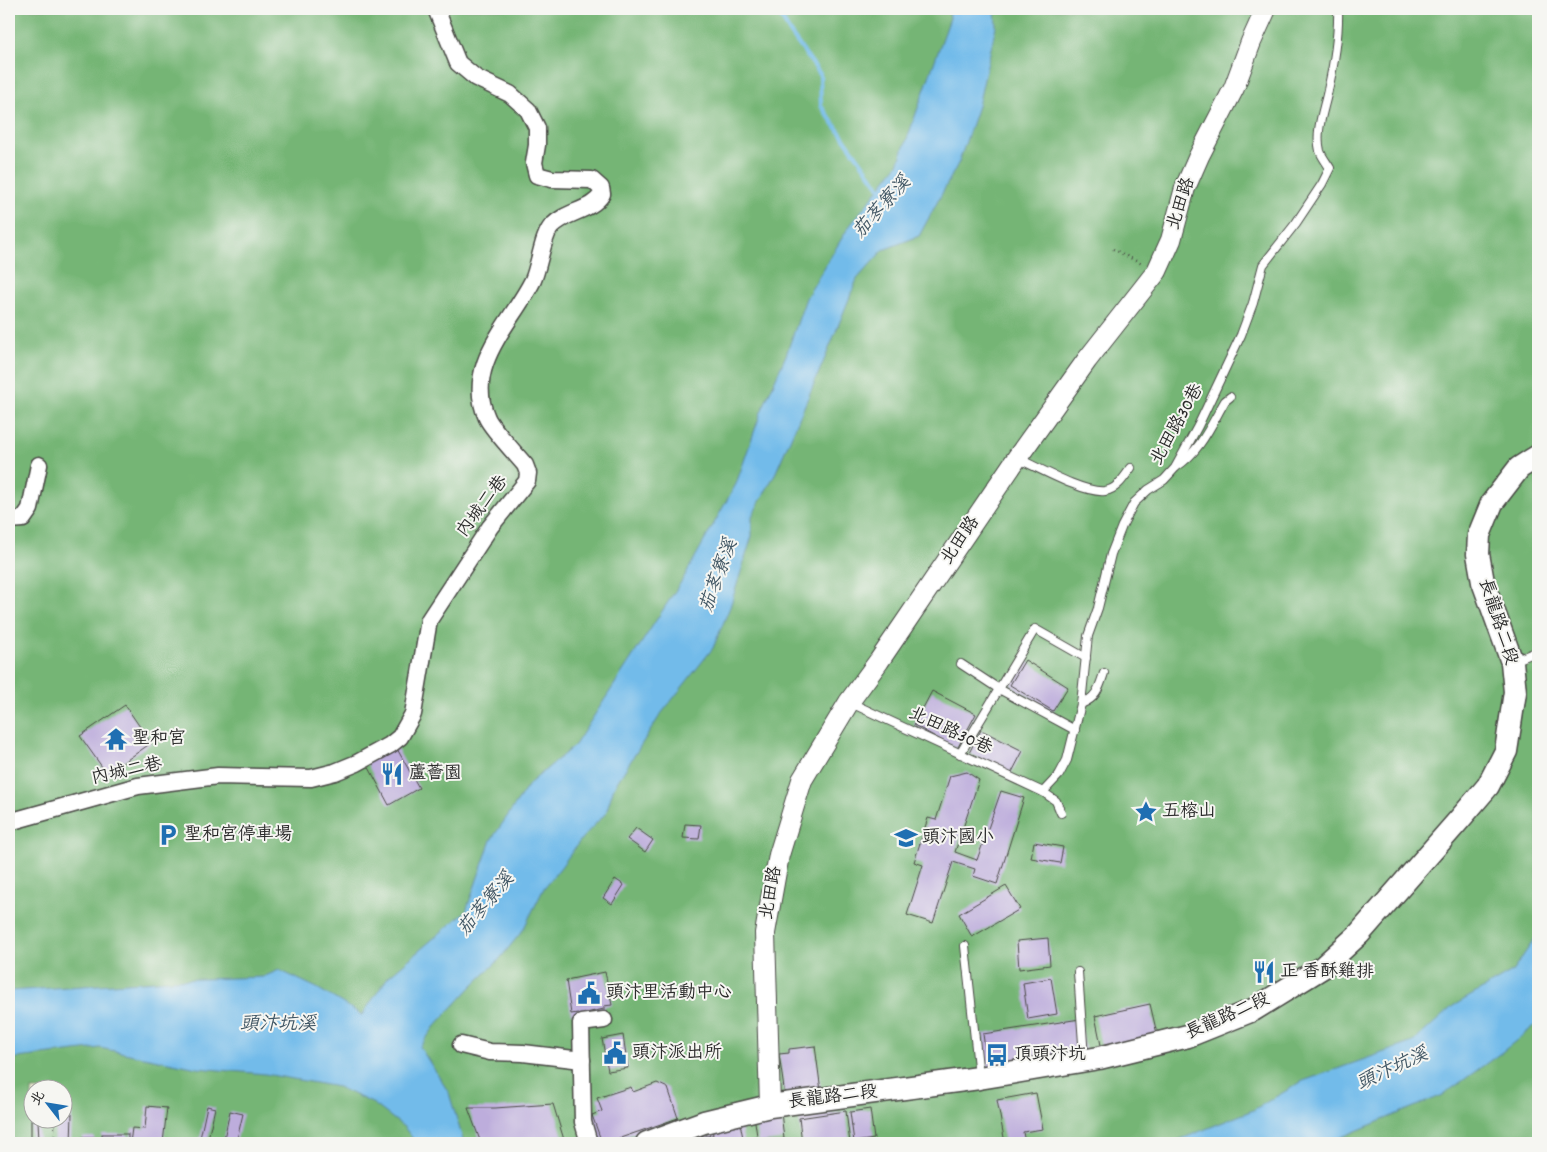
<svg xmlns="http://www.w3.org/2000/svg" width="1547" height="1152" font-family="Dekko,'LXGW WenKai TC',sans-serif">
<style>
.forest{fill:#75b575;stroke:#507050;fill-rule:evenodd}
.water{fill:#72bbea;stroke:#4e738a}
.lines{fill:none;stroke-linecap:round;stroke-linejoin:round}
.stream{stroke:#72bbea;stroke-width:4}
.building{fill:#bdaddc}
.service-casing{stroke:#484844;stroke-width:10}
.minor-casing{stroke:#484844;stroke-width:19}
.tertiary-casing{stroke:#484844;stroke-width:22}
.secondary-casing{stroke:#484844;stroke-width:25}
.path{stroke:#484844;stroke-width:2.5;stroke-dasharray:1 4;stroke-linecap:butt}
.service{stroke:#fff;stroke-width:8}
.minor{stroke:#fff;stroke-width:16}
.tertiary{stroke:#fff;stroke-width:20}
.secondary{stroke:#fff;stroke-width:22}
.labels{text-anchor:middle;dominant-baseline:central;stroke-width:4;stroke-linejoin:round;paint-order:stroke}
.street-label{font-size:18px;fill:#2b2b2b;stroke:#f6f6f2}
.poi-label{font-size:18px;fill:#2b2b2b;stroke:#f6f6f2;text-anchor:start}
.water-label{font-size:19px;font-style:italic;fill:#405664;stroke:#f6f6f2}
</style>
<rect width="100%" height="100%" fill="#f6f6f2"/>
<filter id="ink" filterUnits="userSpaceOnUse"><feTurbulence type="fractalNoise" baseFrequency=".02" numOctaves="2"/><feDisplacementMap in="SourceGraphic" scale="10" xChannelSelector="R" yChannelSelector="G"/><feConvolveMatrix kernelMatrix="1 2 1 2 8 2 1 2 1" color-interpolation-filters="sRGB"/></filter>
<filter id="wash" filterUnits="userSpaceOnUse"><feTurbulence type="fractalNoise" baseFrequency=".0096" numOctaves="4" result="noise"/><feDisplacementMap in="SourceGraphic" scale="20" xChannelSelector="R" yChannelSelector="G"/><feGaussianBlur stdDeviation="1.12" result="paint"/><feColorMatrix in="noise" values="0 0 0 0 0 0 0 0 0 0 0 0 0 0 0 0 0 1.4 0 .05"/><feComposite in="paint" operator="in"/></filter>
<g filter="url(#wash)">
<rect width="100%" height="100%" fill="#efe9d4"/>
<path class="forest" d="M9,9H1538V1143H9ZM32,1090H62V1120H32Z"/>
<g class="water">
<path d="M949,9H995L996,26L978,106L959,162L919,236L883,250L857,279L828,351L776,472L752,516V536L730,607L713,648L661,714L614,787L606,813L582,838L561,867L544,888L523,930L498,961L472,986L435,1026L420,1047L449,1093L464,1143H416L404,1127L374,1104L338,1087L265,1074L197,1068L100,1048L9,1059V991L171,980L263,977L279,970L317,988L362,1015L388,977L466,911L491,840L530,783L575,745L683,579L736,484L761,412L786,355L806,298L848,228L898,164L950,18Z"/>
<path d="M1538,934V1023L1502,1052L1443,1095L1327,1143H1171L1253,1110L1303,1081L1413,1042L1453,1006L1512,972Z"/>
</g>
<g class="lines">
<path class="stream" d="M776,9L791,34L820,74L821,106L882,191"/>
</g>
<g id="blocks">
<g class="building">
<path d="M1025,660L1068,687L1053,711L1010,685Z"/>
<path d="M932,691L976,714L957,749L914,725Z"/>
<path d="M125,705L151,743L107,774L80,736Z"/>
<path d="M981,730L1023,751L1011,774L969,753Z"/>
<path d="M396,747L419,788L389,805L365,760Z"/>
<path d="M967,772L979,780L955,852L977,860L1001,791L1024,798L997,884L973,876L975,869L953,862L933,923L907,915L923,865L914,862L928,818L936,820L950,776Z"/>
<path d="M685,824L701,825L699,839L683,838Z"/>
<path d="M636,828L653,840L645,852L627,839Z"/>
<path d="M1034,842L1063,847L1060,863L1031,858Z"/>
<path d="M615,879L624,885L612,904L603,898Z"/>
<path d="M1006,886L1020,909L972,937L959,914Z"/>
<path d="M1048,938L1050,965L1019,969L1017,941Z"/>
<path d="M605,972L612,1005L604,1006V1009L586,1013V1016L579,1017L578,1013L571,1014L566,980Z"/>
<path d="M1051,978L1057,1014L1028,1019L1023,983Z"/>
<path d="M1150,1004L1158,1038L1102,1050L1095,1016Z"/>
<path d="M1080,1019L1086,1055L988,1070L983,1034Z"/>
<path d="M623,1035L628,1068L608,1071L602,1039Z"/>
<path d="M815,1046L821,1091L785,1096L779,1054L789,1053V1049Z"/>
<path d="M657,1083L668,1088L678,1118L606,1143H602L592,1115L602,1111L597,1098L631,1087L633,1092Z"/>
<path d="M1036,1093L1043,1129L1023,1132L1025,1143H1005L997,1100Z"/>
<path d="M553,1104L565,1143H481L468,1108H495Z"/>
<path d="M147,1106L167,1108L163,1143H130L132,1128L145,1129Z"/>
<path d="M207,1106L215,1108L207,1143H199Z"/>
<path d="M870,1109L874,1139L854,1142L850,1112Z"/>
<path d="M230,1111L243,1114L236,1143H223Z"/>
<path d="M846,1111L850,1143H802L799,1118Z"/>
<path d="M781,1112L784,1139L758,1143L754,1115Z"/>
<path d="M62,1114H72L71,1143H54L55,1120H62Z"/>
<path d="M739,1118L744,1143H701L700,1137L713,1135L712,1128Z"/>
<path d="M31,1120H38L39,1141H46V1143H24V1141H31Z"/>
<rect x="102" y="1134" width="26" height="9"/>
<rect x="83" y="1137" width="11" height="6"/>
</g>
</g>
</g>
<g filter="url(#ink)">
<use href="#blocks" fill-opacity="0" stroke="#484844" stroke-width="1"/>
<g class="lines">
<defs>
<g id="service">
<path d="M1017,458C1037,467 1085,494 1105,491C1118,489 1124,477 1131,468"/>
<path d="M1176,467C1200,452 1211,425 1225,401L1230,397"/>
<path d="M1514,661L1538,651"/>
<path d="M961,664L999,689L1075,730"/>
<path d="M851,703L1043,792L1059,775L1067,760L1081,704L1088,636L1098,608L1111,554L1122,526L1134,503L1148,490L1164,480L1175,468L1198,426L1241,335L1253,303L1263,265L1296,223L1322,184L1330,168C1327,163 1322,157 1320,151C1315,131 1324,110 1328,90C1334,64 1339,35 1338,9"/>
<path d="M1081,704C1097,698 1099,688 1104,673"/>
<path d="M960,754L1035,629L1086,658"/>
<path d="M1043,792L1056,801L1061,813"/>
<path d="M965,946L979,1076"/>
<path d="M1078,972L1084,1058"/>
</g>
<g id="minor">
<path d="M9,520L23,519L30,509L39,465"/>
<path d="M9,822L138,786L218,776L311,778L335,772L357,763L390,745L400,737L413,714L429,620L490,527L527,481L528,473L525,465C516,454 492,429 487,418C463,365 512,323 533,280C539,267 543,234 552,226C566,211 592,211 602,194L601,188L592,180L552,179L537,175L534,163L537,145V128L528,110L510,94L476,78L458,63L436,9"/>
<path d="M461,1045L490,1052L523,1053L582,1060"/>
<path d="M589,1143L583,1122L581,1023L604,1020"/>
</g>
<path id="tertiary" d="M770,1106L765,933L779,855L802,780L849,702L879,661L1017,458L1087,360L1157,271L1171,240L1185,188L1199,156L1234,88L1251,42L1266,9"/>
<path id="secondary" d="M647,1143L704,1122L770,1106L979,1078L1099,1058L1188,1036L1253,1010L1323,967L1359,934L1459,820L1488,786L1506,751L1515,692L1512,662L1483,582L1478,554L1479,535L1492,503L1519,468L1538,456"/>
</defs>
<use href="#service" class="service-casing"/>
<use href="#minor" class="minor-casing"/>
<use href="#tertiary" class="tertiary-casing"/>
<use href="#secondary" class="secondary-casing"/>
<path class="path" d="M1113,249L1142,264"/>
<use href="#service" class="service"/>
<use href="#minor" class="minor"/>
<use href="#tertiary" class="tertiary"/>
<use href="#secondary" class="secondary"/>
</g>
</g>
<defs>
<symbol id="temple-bare" viewBox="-9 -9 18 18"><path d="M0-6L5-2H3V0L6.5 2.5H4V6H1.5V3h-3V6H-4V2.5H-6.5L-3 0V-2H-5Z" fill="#1f6fb2" stroke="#f6f6f2" stroke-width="2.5" paint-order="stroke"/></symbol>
<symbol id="restaurant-bare" viewBox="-9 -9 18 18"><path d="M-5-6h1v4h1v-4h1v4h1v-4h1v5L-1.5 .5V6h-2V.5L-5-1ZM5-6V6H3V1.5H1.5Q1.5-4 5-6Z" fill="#1f6fb2" stroke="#f6f6f2" stroke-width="2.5" paint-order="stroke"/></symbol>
<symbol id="sight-bare" viewBox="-9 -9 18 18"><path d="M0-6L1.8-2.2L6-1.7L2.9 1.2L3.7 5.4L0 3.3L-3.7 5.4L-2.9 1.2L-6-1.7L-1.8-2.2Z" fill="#1f6fb2" stroke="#f6f6f2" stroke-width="2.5" paint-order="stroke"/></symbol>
<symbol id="parking-bare" viewBox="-9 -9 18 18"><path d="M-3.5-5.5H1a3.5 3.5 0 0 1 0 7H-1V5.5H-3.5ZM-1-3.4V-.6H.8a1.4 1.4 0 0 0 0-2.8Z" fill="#1f6fb2" stroke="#f6f6f2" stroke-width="2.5" paint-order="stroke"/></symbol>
<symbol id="school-bare" viewBox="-9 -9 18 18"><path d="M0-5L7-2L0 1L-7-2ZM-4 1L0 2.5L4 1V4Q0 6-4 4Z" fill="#1f6fb2" stroke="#f6f6f2" stroke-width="2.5" paint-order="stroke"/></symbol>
<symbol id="civic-bare" viewBox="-9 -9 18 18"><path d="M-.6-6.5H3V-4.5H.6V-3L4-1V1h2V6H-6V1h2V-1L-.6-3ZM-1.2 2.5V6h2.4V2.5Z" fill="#1f6fb2" stroke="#f6f6f2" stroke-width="2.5" paint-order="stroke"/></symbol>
<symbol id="bus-bare" viewBox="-9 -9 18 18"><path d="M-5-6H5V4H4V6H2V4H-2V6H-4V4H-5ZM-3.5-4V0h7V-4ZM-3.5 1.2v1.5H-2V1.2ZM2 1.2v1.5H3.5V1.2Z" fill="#1f6fb2" stroke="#f6f6f2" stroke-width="2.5" paint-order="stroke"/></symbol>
</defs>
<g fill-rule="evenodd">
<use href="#temple-bare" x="100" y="723" width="32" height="32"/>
<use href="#restaurant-bare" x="376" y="758" width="32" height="32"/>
<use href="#sight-bare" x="1130" y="796" width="32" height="32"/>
<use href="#parking-bare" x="152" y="819" width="32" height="32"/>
<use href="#school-bare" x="890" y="822" width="32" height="32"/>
<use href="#restaurant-bare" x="1248" y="956" width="32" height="32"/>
<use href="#civic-bare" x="573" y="977" width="32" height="32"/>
<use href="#civic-bare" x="599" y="1037" width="32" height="32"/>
<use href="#bus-bare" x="981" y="1039" width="32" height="32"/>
</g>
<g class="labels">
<g class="street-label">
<text transform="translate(1182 204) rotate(-72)">北田路</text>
<text transform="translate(1178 425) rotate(-61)">北田路30巷</text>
<text transform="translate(483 507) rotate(-53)">內城二巷</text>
<text transform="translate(961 541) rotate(-56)">北田路</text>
<text transform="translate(1497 622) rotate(72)">長龍路二段</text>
<text transform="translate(950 732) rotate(25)">北田路30巷</text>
<text transform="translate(127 772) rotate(-12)">內城二巷</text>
<text transform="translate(772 893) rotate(-80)">北田路</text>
<text transform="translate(1228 1017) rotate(-24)">長龍路二段</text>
<text transform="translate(833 1098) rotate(-7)">長龍路二段</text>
</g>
<g class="poi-label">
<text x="132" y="739">聖和宮</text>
<text x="408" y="774">蘆薈園</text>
<text x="1162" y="812">五榕山</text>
<text x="184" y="835">聖和宮停車場</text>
<text x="922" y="838">頭汴國小</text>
<text x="1280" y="972">正 香酥雞排</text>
<text x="606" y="993">頭汴里活動中心</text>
<text x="632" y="1053">頭汴派出所</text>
<text x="1014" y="1055">頂頭汴坑</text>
</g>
<g class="water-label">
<text transform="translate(883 208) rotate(-48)">茄苳寮溪</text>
<text transform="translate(720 576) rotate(-70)">茄苳寮溪</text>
<text transform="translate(487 905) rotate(-50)">茄苳寮溪</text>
<text x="278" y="1025">頭汴坑溪</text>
<text transform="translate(1393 1070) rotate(-25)">頭汴坑溪</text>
</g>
</g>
<rect width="1547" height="1152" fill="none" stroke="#f6f6f2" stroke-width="30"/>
<g transform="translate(48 1104) rotate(301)"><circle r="24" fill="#f6f6f2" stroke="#a5a5a2"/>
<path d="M0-4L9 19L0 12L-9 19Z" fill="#1f6fb2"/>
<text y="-8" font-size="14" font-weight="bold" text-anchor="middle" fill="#2b2b2b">北</text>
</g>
</svg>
